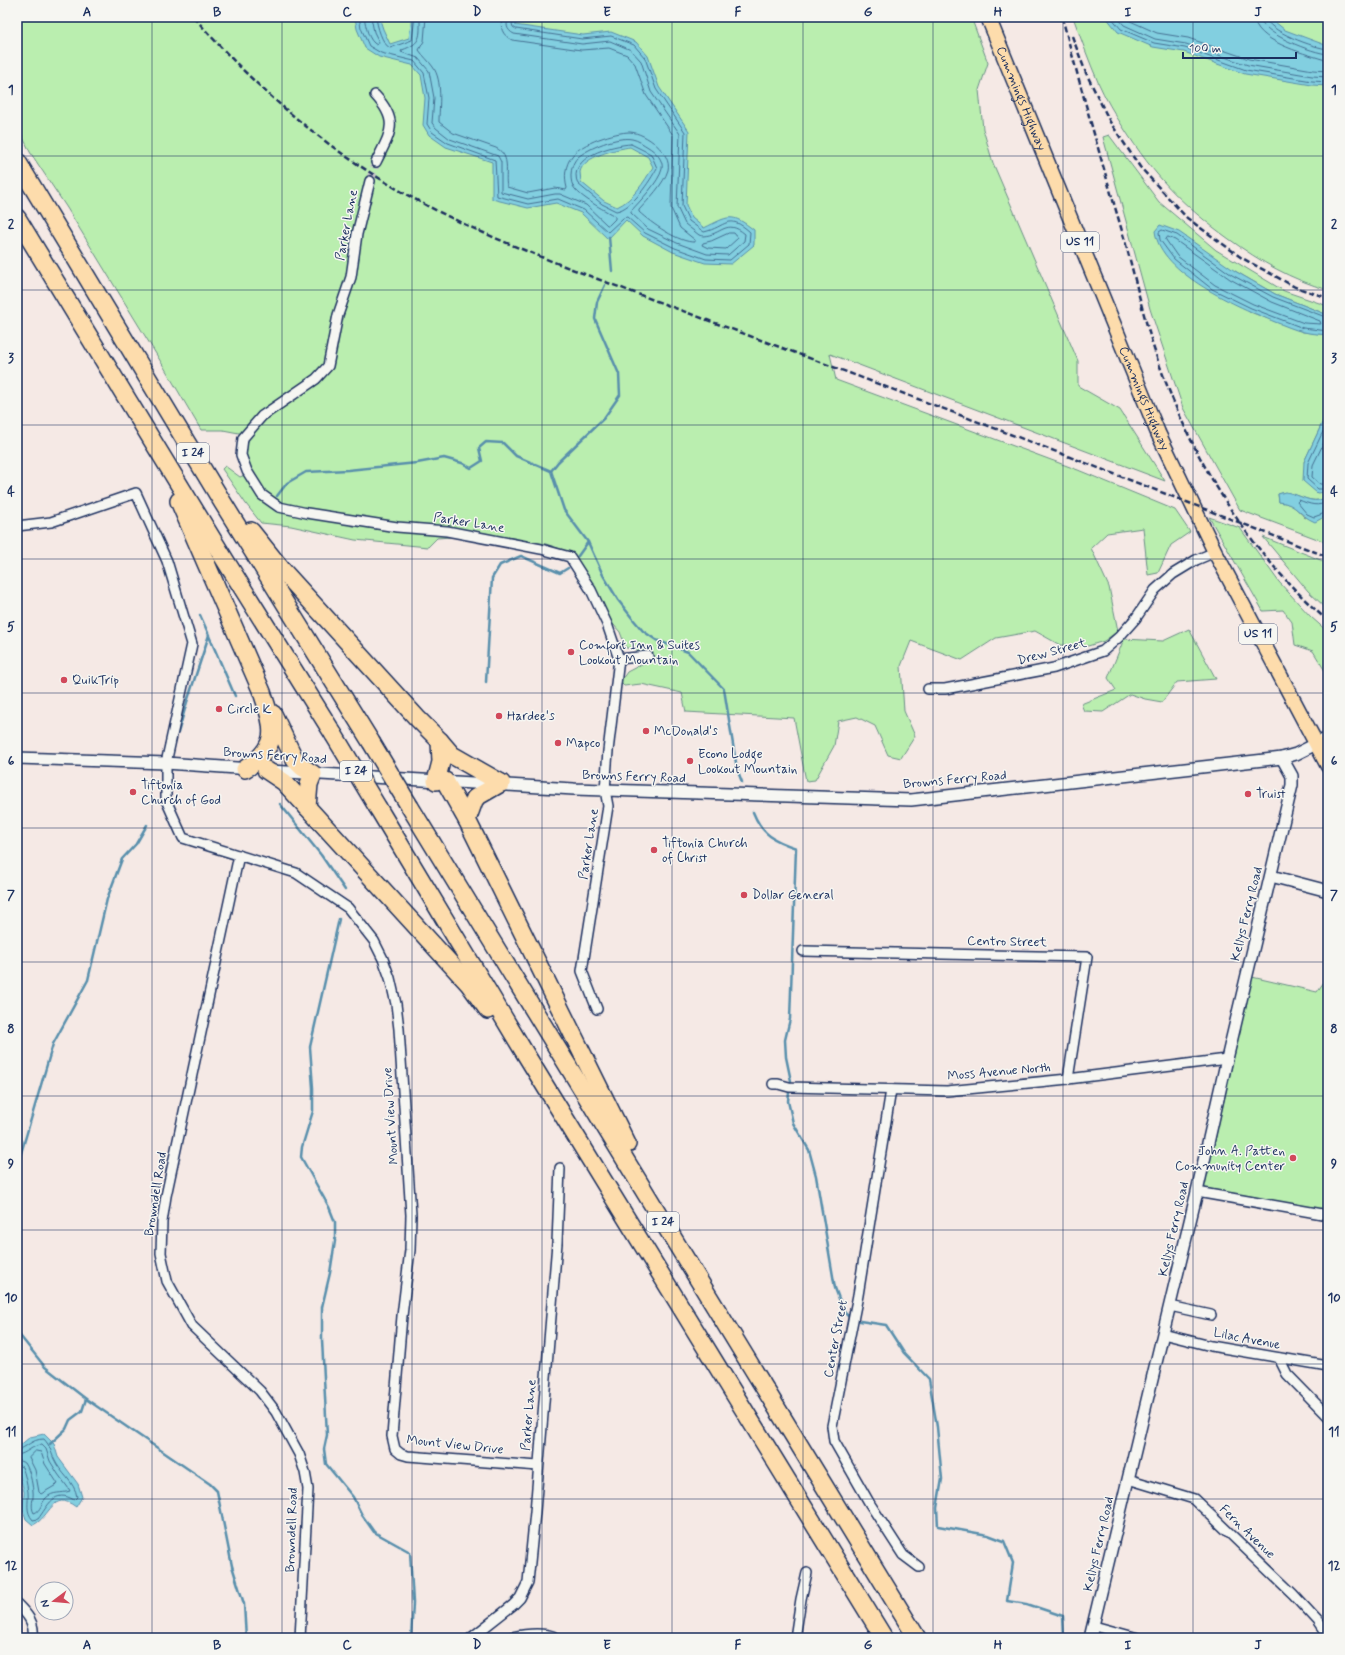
<svg xmlns="http://www.w3.org/2000/svg" width="1345" height="1655" font-family="Mynerve,sans-serif">
<style>
.green{fill:#baeeaf;stroke:#6a8e86}
.water{fill:#82cfe0;stroke:#598fac;fill-rule:evenodd}
.lines{fill:none;stroke-linecap:round;stroke-linejoin:round}
.shore{stroke:#446f92;stroke-width:1}
.stream{stroke:#598fac;stroke-width:2.5}
.minor-tunnel{stroke:#c9c4ca;stroke-width:9;stroke-dasharray:9 4.5;stroke-linecap:butt}
.minor-casing{stroke:#1b2f5e;stroke-width:12}
.tertiary-casing{stroke:#1b2f5e;stroke-width:14}
.primary-casing{stroke:#1b2f5e;stroke-width:17}
.motorway-casing{stroke:#1b2f5e;stroke-width:20}
.minor{stroke:#f6f6f2;stroke-width:9}
.tertiary{stroke:#f6f6f2;stroke-width:11}
.primary{stroke:#fddcac;stroke-width:14}
.motorway{stroke:#fddcac;stroke-width:17}
.rail{stroke:#1b2f5e;stroke-width:2.5;stroke-dasharray:6 3;stroke-linecap:butt}
.motorway-bridge-casing{stroke:#1b2f5e;stroke-width:20;stroke-linecap:butt}
.motorway-bridge{stroke:#fddcac;stroke-width:17}
.grid{fill:none;stroke:#1b2f5e;stroke-width:1;stroke-opacity:0.55}
.poi-dot{fill:#d1495b;stroke:#f6f6f2;stroke-width:1.5}
.labels{text-anchor:middle;dominant-baseline:central;stroke-width:3;stroke-linejoin:round;paint-order:stroke}
.shield{fill:#f6f6f2;stroke:#5d6b8a;stroke-width:1}
.shield-label{font-size:12px;font-weight:bold;fill:#1b2f5e}
.street-label{font-size:13px;fill:#1b2f5e;stroke:#f6f6f2}
.poi-label{font-size:13px;fill:#1b2f5e;stroke:#f6f6f2;text-anchor:start}
.neatline{fill:none;stroke:#1b2f5e;stroke-width:1.5}
.grid-label{font-size:13px;text-anchor:middle;font-weight:bold;fill:#1b2f5e}
</style>
<rect width="100%" height="100%" fill="#f5e9e5"/>
<filter id="ink" filterUnits="userSpaceOnUse"><feTurbulence type="fractalNoise" baseFrequency=".025" numOctaves="2"/><feDisplacementMap in="SourceGraphic" scale="8" xChannelSelector="R" yChannelSelector="G"/><feConvolveMatrix kernelMatrix="1 2 1 2 8 2 1 2 1" color-interpolation-filters="sRGB"/></filter>
<g filter="url(#ink)">
<g class="green">
<path d="M17,17H971L988,63L979,90L983,129L993,163L1078,361V386L1120,410L1165,481L830,354L836,380L1078,470L1175,510L1190,532L1171,545L1158,573L1148,575L1143,528L1107,533L1091,548L1109,587L1118,631L1104,641L1088,646L1060,645L1035,631L996,638L962,660L911,641L901,666L904,711L915,736L901,758L888,755L875,726L857,717L838,721L834,746L815,780L806,781L794,718L686,712L682,693L641,684L624,686L620,682L627,672L646,662L635,648H626L620,632L606,616L585,572L572,553L546,544L481,535L437,538L428,547L355,540L291,526L261,523L246,504L222,469L225,466L240,477L252,472L246,457L244,434L223,430H201L164,367L67,208L30,152L17,125Z"/>
<path d="M1073,17H1328V290C1290,279 1261,262 1229,239C1182,205 1154,176 1123,127C1114,113 1105,98 1098,82C1089,61 1081,39 1073,17Z"/>
<path d="M1109,135L1159,202L1216,250L1284,291L1328,306V315L1275,294L1235,271L1250,312L1303,332L1328,335V414L1326,415L1304,462L1324,493L1328,492V496C1310,509 1296,488 1278,494L1279,502C1291,503 1296,508 1305,518L1328,504V543L1240,510L1183,408L1150,309L1103,137Z"/>
<path d="M1209,517L1240,528L1279,582L1311,617L1328,632V676L1313,651L1295,645L1292,622L1283,610L1263,611Z"/>
<path d="M1263,537L1328,563V610L1308,591Z"/>
<path d="M1189,629L1216,679L1177,682L1162,702L1145,699L1130,694L1103,712L1084,711L1081,704L1116,690L1108,678L1124,639L1163,641Z"/>
<path d="M1328,976V1210L1204,1188L1252,977L1317,992Z"/>
</g>
<g class="water">
<path d="M355,17H379L383,29L390,44L409,38L412,17H524L515,25L583,35L611,32L636,42L648,56L659,87L689,131L686,205L692,218L704,228C729,216 731,212 754,230V245L731,264L705,263L673,252L643,236L626,220L608,239L581,213L556,203L528,208L492,199V162L446,147L429,135L423,125L425,98L421,75L412,65L379,57L365,48L357,29ZM630,147L648,157L653,167C644,182 633,200 617,207L604,201L581,182C581,179 580,175 580,172C583,156 617,149 630,147Z"/>
<path d="M1106,17H1269L1285,30L1328,46V86L1312,85L1245,74L1184,52L1153,47L1118,32Z"/>
<path d="M1160,225L1179,232L1235,271L1275,294L1328,315V335C1320,334 1312,334 1304,332C1294,330 1284,325 1275,322C1239,307 1160,274 1155,231Z"/>
<path d="M1328,414V492L1317,493L1303,481L1304,462L1326,415Z"/>
<path d="M1285,492C1301,494 1313,507 1328,496L1326,516L1315,522C1298,515 1298,504 1279,502L1278,494Z"/>
<path d="M44,1434L54,1444L58,1457L78,1484L82,1497L76,1507C52,1489 51,1517 33,1525L26,1519L23,1510L24,1492L17,1465V1448L30,1437Z"/>
</g>
<g class="lines">
<g class="shore">
<path d="M359,17L361,28L369,46L381,53L414,61L424,73L429,98L427,124L432,132L448,143L495,160L497,196L528,204L558,199L584,210L608,232L623,218L627,217L645,233L675,248L706,259L730,260L749,244L750,232C728,212 726,227 704,232L689,221L682,206L685,132L656,89L645,58L634,45L611,36L582,39L516,29L513,27L512,24L518,17"/>
<path d="M364,17C366,26 368,41 377,45L379,42L374,32L371,17"/>
<path d="M376,17C377,26 382,44 390,48L412,40L415,17"/>
<path d="M420,17C420,37 422,43 402,50L401,52L418,58L429,71L434,98L432,123L436,128L450,139L498,156L501,162V192L528,199L555,194H560L586,205L607,225H609L615,219V216C604,210 579,197 573,186C569,178 571,163 578,157C589,148 617,136 632,139C638,140 643,144 648,147C655,151 664,160 662,169C659,182 640,201 631,211V213L648,229L677,243L707,254L728,255L744,241L745,234C726,218 722,235 703,236L699,235L685,224L677,207L680,134L651,92L641,61L631,50L610,41L582,44L514,34C506,30 505,23 510,17"/>
<path d="M426,17L424,41L419,50C423,56 429,61 433,67C443,81 439,106 439,122L453,133L496,148C512,156 504,174 507,187L528,193L555,188L566,190L567,188C564,177 565,165 572,156C581,143 615,132 630,132C646,133 672,153 668,170C664,184 648,200 639,210V212C651,223 679,243 695,242V240L680,228L671,208L673,135L646,95L635,64L627,55L609,48L581,50L512,40C502,35 499,27 503,17"/>
<path d="M1111,17L1121,29L1154,43L1185,48L1246,70L1312,81L1328,82"/>
<path d="M1117,17L1124,25L1155,39L1186,44L1248,65L1312,76L1328,77"/>
<path d="M1125,17L1128,20L1157,33L1188,38L1249,59L1313,70L1328,71"/>
<path d="M1254,17C1255,41 1303,53 1322,59L1328,60"/>
<path d="M1260,17C1261,34 1313,53 1328,54"/>
<path d="M1265,17C1267,31 1315,48 1328,49"/>
<path d="M631,144L651,154L657,168C650,181 632,209 616,211L602,204L578,184C566,157 612,145 631,144Z"/>
<path d="M729,233H734L738,238L726,249L708,248L702,245L703,243L711,241Z"/>
<path d="M1168,237L1175,240L1230,279L1272,302L1320,321L1321,324L1304,323L1253,304L1215,285L1177,256L1166,240Z"/>
<path d="M1328,318L1273,297L1232,275L1177,235L1162,230L1159,232L1160,240L1174,259L1212,289L1251,308L1303,328L1328,331"/>
<path d="M1328,421L1308,463L1307,479L1318,489H1328"/>
<path d="M1328,434L1313,465L1312,477L1320,484H1328"/>
<path d="M1328,501C1319,508 1309,504 1299,500L1297,502L1307,514L1314,517L1328,512"/>
<path d="M17,1450C27,1448 31,1439 44,1439C51,1447 50,1450 54,1459C60,1473 75,1482 77,1497L74,1500C54,1488 48,1506 38,1519L33,1520C25,1511 29,1503 28,1492C27,1484 25,1474 22,1467L17,1465"/>
<path d="M36,1451L41,1452L45,1464L58,1484L41,1494L39,1492L35,1470L29,1458Z"/>
<path d="M17,1455C27,1454 32,1445 42,1445L46,1449L50,1461L58,1474L69,1489L70,1491C61,1494 53,1491 46,1498C41,1503 41,1511 34,1513C30,1506 34,1499 33,1491C32,1482 30,1471 25,1463L17,1460"/>
</g>
<g class="stream">
<path d="M609,237L612,271"/>
<path d="M551,471L558,462L604,418L620,395L619,374L595,319L597,302L605,285"/>
<path d="M277,496L287,483L306,472L348,470L417,463L444,458L462,463L471,468L482,461L479,448L486,442L503,443L516,456L551,471L564,510L588,542L603,575L618,600L632,618L643,631L656,640L688,652L724,689L737,769L742,782"/>
<path d="M578,556L588,542"/>
<path d="M209,636L235,696"/>
<path d="M486,682L492,578L500,565L521,556L560,573L568,568"/>
<path d="M178,733L187,702L209,635L200,615"/>
<path d="M280,804L321,855L345,890"/>
<path d="M753,812C762,835 775,841 796,848L790,1019L785,1040L786,1057L791,1081"/>
<path d="M339,919L310,1047L313,1088V1111L302,1147L301,1157L329,1207L335,1222V1241L330,1273L322,1307V1340L327,1435L324,1449L326,1464L353,1497L362,1515L374,1532L410,1552L413,1603L411,1638"/>
<path d="M789,1093L788,1101L793,1123L809,1150L816,1176L835,1288L844,1312L851,1319"/>
<path d="M17,1167L53,1044L88,980L107,899L122,859L136,844L147,825"/>
<path d="M860,1321L886,1325L904,1353L929,1379L937,1427L942,1479L937,1508L938,1526L988,1535L1004,1541L1013,1563L1007,1601L1027,1604L1063,1616L1064,1638"/>
<path d="M17,1332L45,1367L86,1399L210,1484L217,1491L232,1566L244,1604L246,1638"/>
<path d="M50,1444L66,1429L70,1420L82,1411L86,1399"/>
</g>
<path class="minor-tunnel" d="M370,181L376,162"/>
<defs>
<g id="minor">
<path d="M375,95C400,122 390,133 376,162"/>
<path d="M370,181L357,234L351,277L338,315L328,366L316,379L262,416L243,438L241,455L247,471L262,495L279,507L307,513L397,527L447,531L541,549L570,557L591,590L607,624L619,659L608,751L605,790L608,806L582,971L597,1009"/>
<path d="M17,526L51,522L136,493L167,561L192,644L166,763V800L183,838L296,873L348,908L374,941L383,959L390,978L396,1004L399,1029L411,1215L410,1250L402,1316L392,1436L395,1449L401,1454L408,1456L538,1466"/>
<path d="M619,659L648,656"/>
<path d="M928,689H945L1054,668L1103,651L1119,637L1136,618L1155,590L1173,574L1196,560L1215,552"/>
<path d="M239,855L166,1196L162,1222L161,1253L167,1281L192,1326L260,1391L276,1412L299,1454L305,1472L308,1489L300,1638"/>
<path d="M803,951L1087,957L1068,1079"/>
<path d="M773,1084H778L789,1087L947,1091L1068,1079L1227,1059"/>
<path d="M891,1090L858,1295L832,1426L834,1441L870,1504L903,1555L919,1567"/>
<path d="M1197,1192L1328,1215"/>
<path d="M1170,1306L1211,1315"/>
<path d="M1163,1334L1211,1346L1328,1366"/>
<path d="M1279,1358L1287,1374L1328,1416"/>
<path d="M1128,1479L1194,1499L1293,1594L1318,1621L1328,1636"/>
<path d="M17,1604C27,1614 35,1622 33,1638"/>
<path d="M1094,1626L1138,1638"/>
<path d="M471,1638L513,1605L520,1598L528,1582L535,1512L557,1243L560,1168"/>
<path d="M795,1638L801,1599L807,1573"/>
</g>
<g id="tertiary">
<path d="M17,758L166,763L251,769"/>
<path d="M270,771L574,789L911,800L1282,758L1296,754L1328,738"/>
<path d="M1271,876L1328,891"/>
<path d="M512,1638C526,1635 542,1633 555,1638"/>
<path d="M1090,1638L1196,1196L1227,1059L1292,785V776L1282,758"/>
</g>
<g id="primary">
<path id="s1" d="M988,17L1158,433L1215,552L1328,766"/>
</g>
<g id="motorway">
<path d="M17,161L223,503L371,742"/>
<path d="M17,218L225,560L334,735"/>
<path d="M179,501L262,692C274,728 281,745 245,769"/>
<path d="M251,531L283,571L417,718L440,741L452,755L501,783"/>
<path d="M273,714L295,760L302,767L313,774L309,784L307,807"/>
<path d="M266,770L284,782L307,807L469,984L488,1010"/>
<path d="M436,781L441,762L440,741"/>
<path d="M445,781L467,820"/>
<path d="M501,783L475,798L467,820L627,1144"/>
<path d="M410,807L917,1638"/>
<path d="M378,808L523,1050L884,1638"/>
</g>
</defs>
<use href="#minor" class="minor-casing"/>
<use href="#tertiary" class="tertiary-casing"/>
<use href="#primary" class="primary-casing"/>
<use href="#motorway" class="motorway-casing"/>
<use href="#minor" class="minor"/>
<use href="#tertiary" class="tertiary"/>
<use href="#primary" class="primary"/>
<use href="#motorway" class="motorway"/>
<g class="rail">
<path d="M194,17C252,85 320,144 397,189C460,226 528,252 595,278C672,307 750,336 828,365C995,428 1162,492 1328,557"/>
<path d="M1062,17C1082,92 1103,167 1125,241C1135,278 1143,315 1155,352C1189,454 1246,550 1328,621"/>
<path d="M1072,36L1086,73L1110,122L1140,167L1187,218L1242,258L1295,287L1328,298"/>
</g>
<defs>
<g id="motorway-bridge">
<path d="M334,735L378,808"/>
<path d="M371,742L410,807"/>
</g>
</defs>
<use href="#motorway-bridge" class="motorway-bridge-casing"/>
<use href="#motorway-bridge" class="motorway-bridge"/>
</g>
</g>
<path class="grid" d="M152,17V1638M282,17V1638M412,17V1638M542,17V1638M672,17V1638M803,17V1638M933,17V1638M1063,17V1638M1193,17V1638M17,156H1328M17,290H1328M17,425H1328M17,559H1328M17,693H1328M17,828H1328M17,962H1328M17,1096H1328M17,1230H1328M17,1364H1328M17,1499H1328"/>
<g class="poi-dot">
<circle cx="571" cy="652" r="4"/>
<circle cx="64" cy="680" r="4"/>
<circle cx="219" cy="709" r="4"/>
<circle cx="499" cy="716" r="4"/>
<circle cx="646" cy="731" r="4"/>
<circle cx="558" cy="743" r="4"/>
<circle cx="690" cy="761" r="4"/>
<circle cx="133" cy="792" r="4"/>
<circle cx="1248" cy="794" r="4"/>
<circle cx="654" cy="850" r="4"/>
<circle cx="744" cy="895" r="4"/>
<circle cx="1293" cy="1158" r="4"/>
</g>
<g class="labels">
<g class="shield">
<rect x="1061" y="232" width="38" height="20" rx="3"/>
<rect x="177" y="443" width="32" height="20" rx="3"/>
<rect x="1239" y="624" width="38" height="20" rx="3"/>
<rect x="340" y="761" width="32" height="20" rx="3"/>
<rect x="647" y="1212" width="32" height="20" rx="3"/>
</g>
<g class="shield-label">
<text x="1080" y="242">US 11</text>
<text x="193" y="453">I 24</text>
<text x="1258" y="634">US 11</text>
<text x="356" y="771">I 24</text>
<text x="663" y="1222">I 24</text>
</g>
<g class="street-label">
<text stroke="none"><textPath href="#s1" startOffset="88">Cummings Highway</textPath></text>
<text transform="translate(347 225) rotate(-79)">Parker Lane</text>
<text stroke="none"><textPath href="#s1" startOffset="412">Cummings Highway</textPath></text>
<text transform="translate(469 523) rotate(9)">Parker Lane</text>
<text transform="translate(1052 652) rotate(-15)">Drew Street</text>
<text transform="translate(275 756) rotate(4)">Browns Ferry Road</text>
<text transform="translate(634 777) rotate(2)">Browns Ferry Road</text>
<text transform="translate(955 780) rotate(-5)">Browns Ferry Road</text>
<text transform="translate(589 844) rotate(-81)">Parker Lane</text>
<text transform="translate(1247 914) rotate(-76)">Kellys Ferry Road</text>
<text transform="translate(1007 942) rotate(1)">Centro Street</text>
<text transform="translate(999 1072) rotate(-5)">Moss Avenue North</text>
<text transform="translate(391 1116) rotate(-94)">Mount View Drive</text>
<text transform="translate(156 1194) rotate(-81)">Browndell Road</text>
<text transform="translate(1174 1229) rotate(-77)">Kellys Ferry Road</text>
<text transform="translate(836 1339) rotate(-79)">Center Street</text>
<text transform="translate(1247 1339) rotate(11)">Lilac Avenue</text>
<text transform="translate(529 1415) rotate(-85)">Parker Lane</text>
<text transform="translate(455 1445) rotate(6)">Mount View Drive</text>
<text transform="translate(292 1530) rotate(-88)">Browndell Road</text>
<text transform="translate(1247 1532) rotate(44)">Fern Avenue</text>
<text transform="translate(1099 1544) rotate(-77)">Kellys Ferry Road</text>
</g>
<g class="poi-label">
<text x="579" y="645">Comfort Inn &amp; Suites<tspan x="579" dy="15">Lookout Mountain</tspan></text>
<text x="72" y="680">QuikTrip</text>
<text x="227" y="709">Circle K</text>
<text x="507" y="716">Hardee's</text>
<text x="654" y="731">McDonald's</text>
<text x="566" y="743">Mapco</text>
<text x="698" y="754">Econo Lodge<tspan x="698" dy="15">Lookout Mountain</tspan></text>
<text x="141" y="785">Tiftonia<tspan x="141" dy="15">Church of God</tspan></text>
<text x="1256" y="794">Truist</text>
<text x="662" y="843">Tiftonia Church<tspan x="662" dy="15">of Christ</tspan></text>
<text x="752" y="895">Dollar General</text>
<text x="1285" y="1151" text-anchor="end">John A. Patten<tspan x="1285" dy="15">Community Center</tspan></text>
</g>
</g>
<rect width="1345" height="1655" fill="none" stroke="#f6f6f2" stroke-width="44"/>
<g transform="translate(54 1601) rotate(254)"><circle r="19" fill="#f6f6f2" stroke="#9ea6b7"/>
<path d="M0-3L7 15L0 10L-7 15Z" fill="#d1495b"/>
<text y="-6" font-size="11" font-weight="bold" text-anchor="middle" fill="#1b2f5e">N</text>
</g>
<path d="M1183 52v6h113v-6" fill="none" stroke="#1b2f5e" stroke-width="2"/>
<text x="1189" y="52" font-size="12" fill="#1b2f5e" stroke="#f6f6f2" stroke-width="3" paint-order="stroke">100 m</text>
<rect x="22" y="22" width="1301" height="1611" class="neatline"/>
<g class="grid-label">
<text x="87" y="16">A</text>
<text x="217" y="16">B</text>
<text x="347" y="16">C</text>
<text x="477" y="16">D</text>
<text x="607" y="16">E</text>
<text x="738" y="16">F</text>
<text x="868" y="16">G</text>
<text x="998" y="16">H</text>
<text x="1128" y="16">I</text>
<text x="1258" y="16">J</text>
<text x="11" y="94">1</text>
<text x="1334" y="94">1</text>
<text x="11" y="228">2</text>
<text x="1334" y="228">2</text>
<text x="11" y="362">3</text>
<text x="1334" y="362">3</text>
<text x="11" y="496">4</text>
<text x="1334" y="496">4</text>
<text x="11" y="631">5</text>
<text x="1334" y="631">5</text>
<text x="11" y="765">6</text>
<text x="1334" y="765">6</text>
<text x="11" y="899">7</text>
<text x="1334" y="899">7</text>
<text x="11" y="1033">8</text>
<text x="1334" y="1033">8</text>
<text x="11" y="1168">9</text>
<text x="1334" y="1168">9</text>
<text x="11" y="1302">10</text>
<text x="1334" y="1302">10</text>
<text x="11" y="1436">11</text>
<text x="1334" y="1436">11</text>
<text x="11" y="1570">12</text>
<text x="1334" y="1570">12</text>
<text x="87" y="1649">A</text>
<text x="217" y="1649">B</text>
<text x="347" y="1649">C</text>
<text x="477" y="1649">D</text>
<text x="607" y="1649">E</text>
<text x="738" y="1649">F</text>
<text x="868" y="1649">G</text>
<text x="998" y="1649">H</text>
<text x="1128" y="1649">I</text>
<text x="1258" y="1649">J</text>
</g>
</svg>
